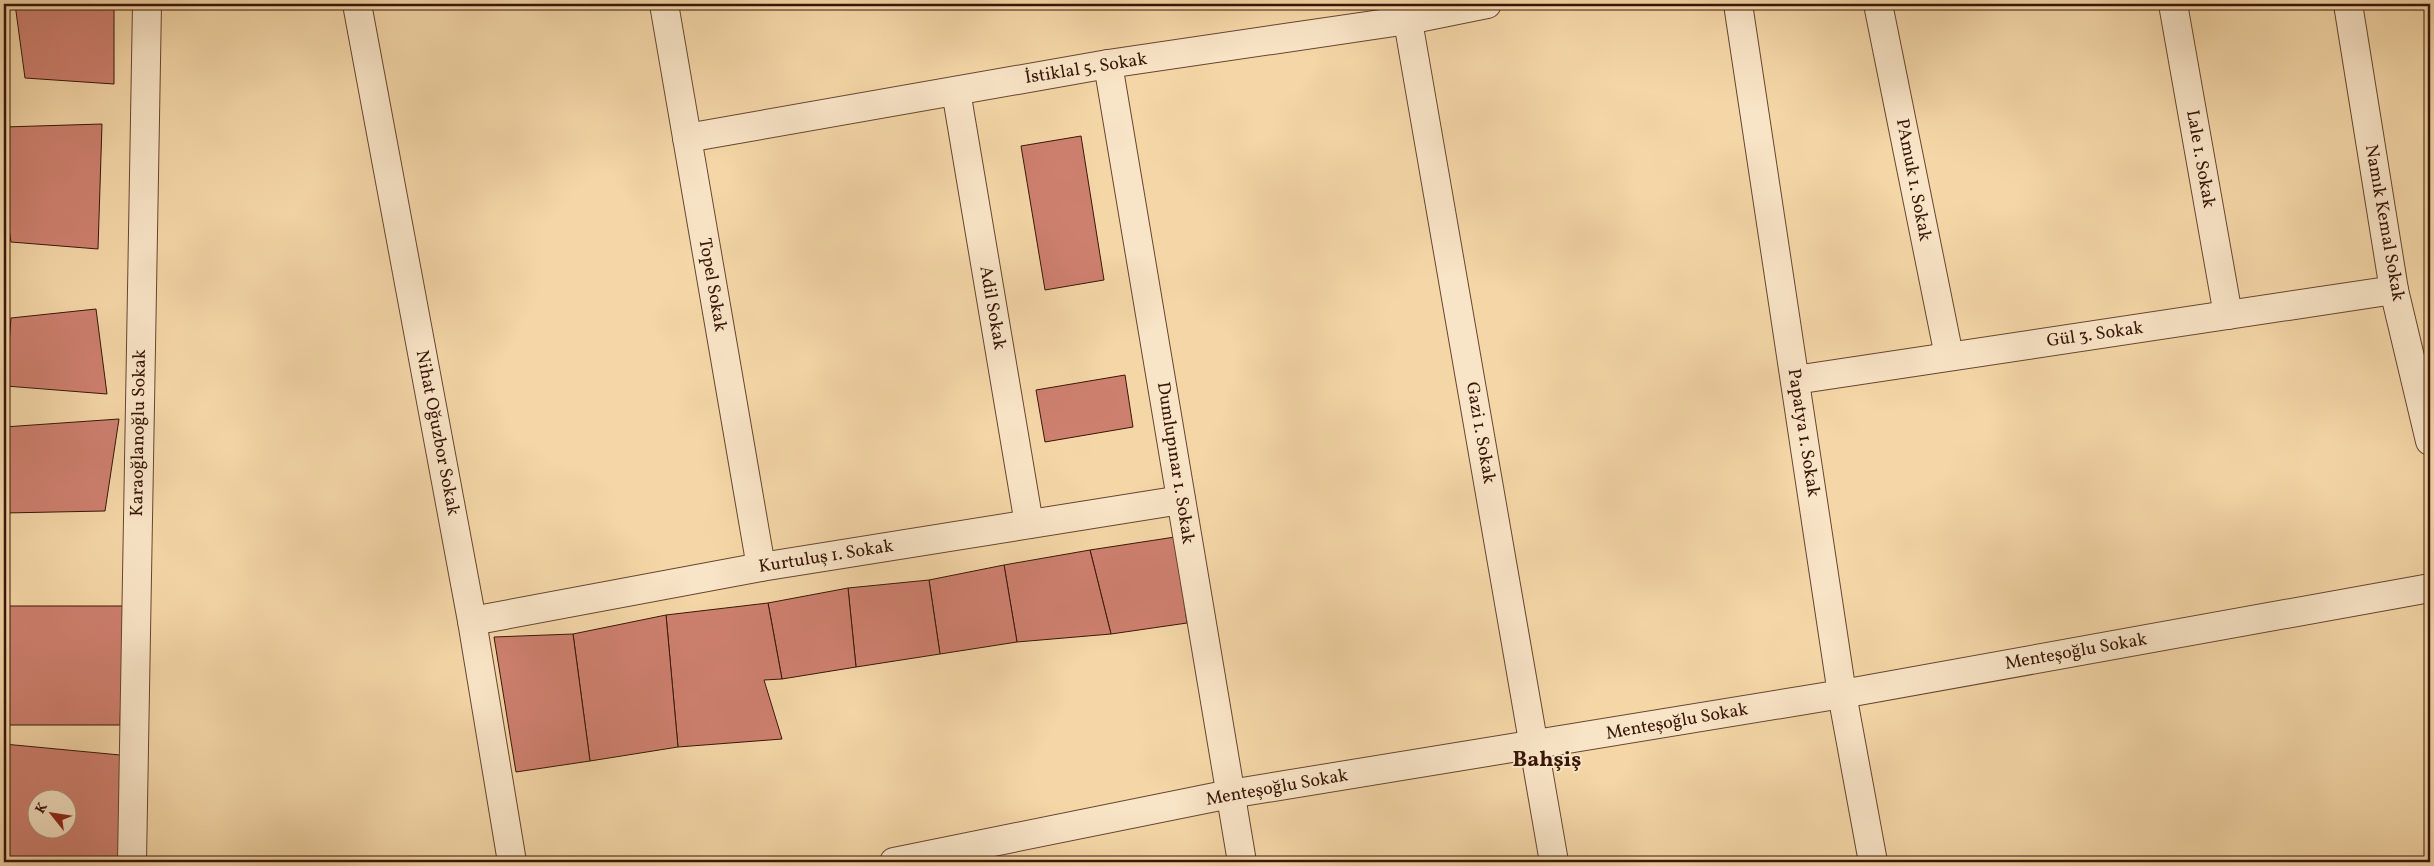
<svg xmlns="http://www.w3.org/2000/svg" width="2434" height="866" font-family="Vollkorn,serif">
<style>
.building{fill:#ce806f;stroke:#381608;fill-rule:evenodd}
.lines{fill:none;stroke-linecap:round;stroke-linejoin:round}
.minor-casing{stroke:#674630;stroke-width:30}
.minor{stroke:#f8e4c6;stroke-width:28}
.labels{text-anchor:middle;dominant-baseline:central;stroke-width:4;stroke-linejoin:round;paint-order:stroke}
.street-label{font-size:18px;fill:#381608;stroke:#f8e4c6}
.district-label{font-size:22px;font-weight:bold;fill:#381608;stroke:#f8e4c6}
</style>
<rect width="100%" height="100%" fill="#f4d6a7"/>
<filter id="stains"><feTurbulence type="fractalNoise" baseFrequency=".004" numOctaves="4"/><feColorMatrix values="0 0 0 0 .2 0 0 0 0 .09 0 0 0 0 .02 0 0 0 .5 -.17"/></filter>
<radialGradient id="worn" r=".72"><stop offset=".6" stop-color="#630" stop-opacity="0"/><stop offset="1" stop-color="#630" stop-opacity=".3"/></radialGradient>
<g class="building">
<path d="M15,4H114V84L25,78Z"/>
<path d="M102,124L98,249L11,242L4,197V127Z"/>
<path d="M1081,136L1104,280L1045,290L1021,146Z"/>
<path d="M96,309L107,394L6,386L11,318Z"/>
<path d="M1125,375L1133,427L1045,442L1036,390Z"/>
<path d="M119,419L105,511L4,513V427Z"/>
<path d="M1175,537L1187,623L1111,634L1090,550Z"/>
<path d="M1090,550L1111,634L1017,642L1004,565Z"/>
<path d="M1004,565L1017,642L940,654L929,580Z"/>
<path d="M929,580L940,654L856,667L848,588Z"/>
<path d="M848,588L856,667L782,679L768,603Z"/>
<path d="M768,603L782,679L764,680L782,739L678,747L666,615Z"/>
<path d="M4,606H124L120,725H4Z"/>
<path d="M666,615L678,747L590,761L573,634Z"/>
<path d="M573,634L590,761L516,772L494,637Z"/>
<path d="M4,744L120,755L122,862L4,861ZM38,798H68V828H38Z"/>
</g>
<g class="lines">
<defs>
<g id="minor">
<path d="M357,4L472,621L512,862"/>
<path d="M664,4L761,567"/>
<path d="M1405,4L1554,862"/>
<path d="M1738,4L1842,694L1873,862"/>
<path d="M1878,4L1949,356"/>
<path d="M2173,4L2228,315"/>
<path d="M2348,4L2394,290L2430,441"/>
<path d="M1108,64L1242,862"/>
<path d="M956,91L1029,524"/>
<path d="M687,138L1108,64L1408,20L1487,4"/>
<path d="M1795,380L2394,290"/>
<path d="M472,621L761,567L1181,500"/>
<path d="M132,862L147,4"/>
<path d="M894,862L1230,794L1842,694L2430,588"/>
</g>
</defs>
<use href="#minor" class="minor-casing"/>
<use href="#minor" class="minor"/>
</g>
<g class="labels">
<g class="street-label">
<text transform="translate(1086 69) rotate(-9)">İstiklal 5. Sokak</text>
<text transform="translate(2200 159) rotate(80)">Lale 1. Sokak</text>
<text transform="translate(1913 180) rotate(79)">PAmuk 1. Sokak</text>
<text transform="translate(2384 223) rotate(80)">Namık Kemal Sokak</text>
<text transform="translate(712 285) rotate(80)">Topel Sokak</text>
<text transform="translate(992 308) rotate(80)">Adil Sokak</text>
<text transform="translate(2095 335) rotate(-8)">Gül 3. Sokak</text>
<text transform="translate(139 433) rotate(-89)">Karaoğlanoğlu Sokak</text>
<text transform="translate(437 433) rotate(79)">Nihat Oğuzbor Sokak</text>
<text transform="translate(1480 433) rotate(80)">Gazi 1. Sokak</text>
<text transform="translate(1803 433) rotate(81)">Papatya 1. Sokak</text>
<text transform="translate(1175 463) rotate(81)">Dumlupınar 1. Sokak</text>
<text transform="translate(826 557) rotate(-9)">Kurtuluş 1. Sokak</text>
<text transform="translate(2076 652) rotate(-10)">Menteşoğlu Sokak</text>
<text transform="translate(1677 722) rotate(-10)">Menteşoğlu Sokak</text>
<text transform="translate(1277 788) rotate(-10)">Menteşoğlu Sokak</text>
</g>
<g class="district-label">
<text x="1547" y="760">Bahşiş</text>
</g>
</g>
<rect width="2434" height="866" fill="none" stroke="#f4d6a7" stroke-width="20"/>
<rect x="5" y="5" width="2424" height="856" fill="none" stroke="#381608" stroke-width="2.5"/>
<rect x="10" y="10" width="2414" height="846" fill="none" stroke="#381608"/>
<g transform="translate(52 814) rotate(300)"><circle r="24" fill="#f8e4c6" stroke="#ab927a"/>
<path d="M0-4L9 19L0 12L-9 19Z" fill="#8f2418"/>
<text y="-8" font-size="14" font-weight="bold" text-anchor="middle" fill="#381608">K</text>
</g>
<rect width="100%" height="100%" filter="url(#stains)"/>
<rect width="100%" height="100%" fill="url(#worn)"/>
</svg>
